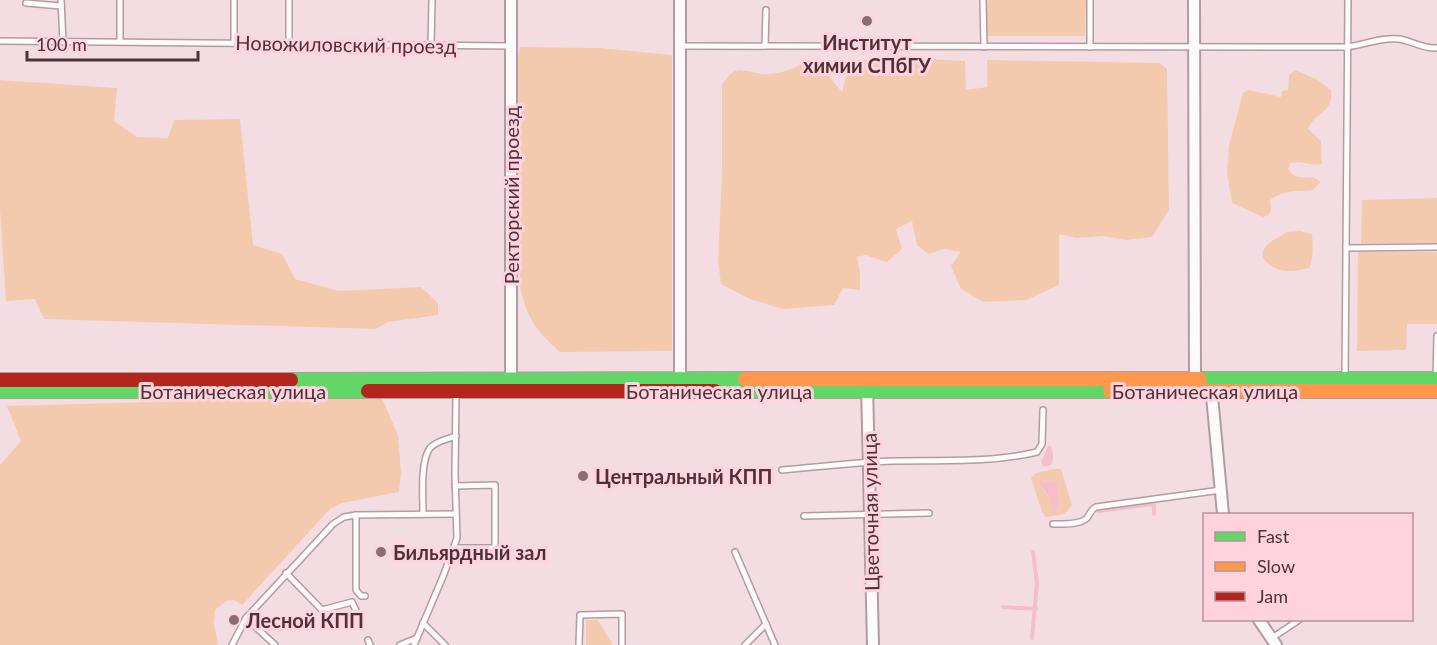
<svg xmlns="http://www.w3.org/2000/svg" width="1437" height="645" font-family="Lato,sans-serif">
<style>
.green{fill:#f4caaf;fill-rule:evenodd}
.water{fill:#f6becb}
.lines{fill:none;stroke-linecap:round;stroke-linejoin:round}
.stream{stroke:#f6becb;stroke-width:4}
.lane-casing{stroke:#b19ca1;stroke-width:8}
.street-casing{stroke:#b19ca1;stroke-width:14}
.fast-casing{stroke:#b19ca1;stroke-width:16}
.slow-casing{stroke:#b19ca1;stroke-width:16}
.jam-casing{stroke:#b19ca1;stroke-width:16}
.lane{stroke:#fdfafb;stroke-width:5}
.street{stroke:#fdfafb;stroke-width:10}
.fast{stroke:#63d668;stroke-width:14}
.slow{stroke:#ff974d;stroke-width:14}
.jam{stroke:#b3261e;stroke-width:14}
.poi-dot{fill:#886e74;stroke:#fed3dd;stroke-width:2}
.labels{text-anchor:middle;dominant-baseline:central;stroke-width:6;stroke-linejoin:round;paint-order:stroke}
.poi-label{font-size:20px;font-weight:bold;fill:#4e3239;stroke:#fed3dd;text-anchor:start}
.street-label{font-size:20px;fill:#4e3239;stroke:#fed3dd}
</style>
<rect width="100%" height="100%" fill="#f4dde2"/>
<g class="green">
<path d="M986,0H1086L1085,34L1084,36H987Z"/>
<path d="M520,47L600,48L672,55V351L560,352C535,330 527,318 520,286L518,58Z"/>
<path d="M927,59L965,61L966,90L987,87V60L1160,63L1167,69L1169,210L1152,237L1126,240L1103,236L1076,238L1059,234V285L1026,300L983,302L961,289L951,266L961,252L944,249L928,254L917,245L912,221L896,229L902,249L887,262L865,255L857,257L860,272V290L843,288L834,305L783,309L750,299L721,284L718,261L722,173V85C737,62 742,72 763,74C778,75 792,69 805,63L826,73L842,92L848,68L864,60Z"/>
<path d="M1295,70L1318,80L1331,90C1334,113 1315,112 1308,129L1321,141L1322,164C1310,166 1301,160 1290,163L1288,169C1299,185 1308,171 1321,182L1313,190C1294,192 1287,189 1270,200L1271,210L1268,215L1263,217L1232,203L1227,173L1229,145L1243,93L1248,90L1281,97L1282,91L1288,90L1289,75Z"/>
<path d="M0,80L117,88L114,121L137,137L168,138L174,120L240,119L253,245L282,254L295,279L339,291L421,287L438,303V315L388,322L376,329L44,319L35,299L6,301L0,210Z"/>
<path d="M1437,198V243H1361L1362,200Z"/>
<path d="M1300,231L1312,234C1313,246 1314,257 1309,268C1303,269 1296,271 1290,271C1277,272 1254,260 1266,246C1272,239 1280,238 1286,232Z"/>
<path d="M1358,252H1437V324H1407L1406,350L1357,351Z"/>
<path d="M381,396L398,435L401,473L399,492L342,503L330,509L242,605L234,600L226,601L215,610L214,624L218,645H0V465L21,441L7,406Z"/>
<path d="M1054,469H1061L1072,505L1065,514L1046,517L1042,512L1031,478L1036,473ZM1040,479L1046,482L1058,481L1057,493L1060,501L1056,513H1053L1050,498L1043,490Z"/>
<path d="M586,620H598L613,645H586Z"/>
</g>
<g class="water">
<path d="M1048,446H1051C1053,451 1054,461 1051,465L1044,467L1041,462Z"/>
<path d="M1040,479L1046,482L1058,481L1057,493L1060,501L1056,513L1053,515L1050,498L1038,482Z"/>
</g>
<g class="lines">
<g class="stream">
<path d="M1098,511L1154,504V514"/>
<path d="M1003,607L1036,609"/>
<path d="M1032,638L1037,583L1033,552"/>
</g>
<defs>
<g id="lane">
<path d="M61,0L63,42"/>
<path d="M120,0V42"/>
<path d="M983,0L984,47"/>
<path d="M1090,0V47"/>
<path d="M26,3L61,6"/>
<path d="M0,41L511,46"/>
<path d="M234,43V0"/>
<path d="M289,44V0"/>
<path d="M431,45L432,0"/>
<path d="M680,46L1346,47C1365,45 1380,37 1399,39C1412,41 1423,49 1437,48"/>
<path d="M765,46L766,10"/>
<path d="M1346,248L1437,247"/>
<path d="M1436,378L1437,336"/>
<path d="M1345,379L1348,0"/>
<path d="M782,470C819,467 856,462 894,461C940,460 991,463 1037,452L1042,444L1043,410"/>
<path d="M423,514C423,498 420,461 430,448C436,441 448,439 456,436"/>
<path d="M356,515V590L361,596H365"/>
<path d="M804,516L929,513"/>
<path d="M1053,524C1062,524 1080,525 1087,518C1091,513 1090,510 1096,507L1221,490"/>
<path d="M454,548H495V485L455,486"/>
<path d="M735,552L775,645"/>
<path d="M286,573L322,610L352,602L358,615"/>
<path d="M246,618L275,645"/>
<path d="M423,623L445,645"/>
<path d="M1272,638L1299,620"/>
<path d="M368,640L370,645"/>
<path d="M232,645L246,618L333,524L344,517L356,515L456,514"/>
<path d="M400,645L417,638"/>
<path d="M414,645L444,574L457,538L455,474L456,393"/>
<path d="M579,645L580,615L622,614V645"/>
<path d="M745,645L766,624"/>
</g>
<g id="street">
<path d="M511,0V387"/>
<path d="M680,0V387"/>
<path d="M1194,0L1195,387"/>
<path d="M867,384L873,645"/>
<path d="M1211,385L1223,514"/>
<path d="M1259,620L1276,645"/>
</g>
<g id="fast">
<path d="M1200,379H1437"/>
<path d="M291,380L745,379"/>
<path d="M0,391H368"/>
<path d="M715,391H1110"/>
</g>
<g id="slow">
<path d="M745,379H1200"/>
<path d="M1110,391H1437"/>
</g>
<g id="jam">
<path d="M0,380H291"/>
<path d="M368,391H715"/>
</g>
</defs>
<use href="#lane" class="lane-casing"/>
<use href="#street" class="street-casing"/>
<use href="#fast" class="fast-casing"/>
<use href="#slow" class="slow-casing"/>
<use href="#jam" class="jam-casing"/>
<use href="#lane" class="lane"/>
<use href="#street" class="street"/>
<use href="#fast" class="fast"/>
<use href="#slow" class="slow"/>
<use href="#jam" class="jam"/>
</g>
<g class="poi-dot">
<circle cx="867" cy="21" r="6"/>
<circle cx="583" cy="476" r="6"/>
<circle cx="381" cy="552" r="6"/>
<circle cx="234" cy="620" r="6"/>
</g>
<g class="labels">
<g class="poi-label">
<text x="867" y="42" text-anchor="middle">Институт<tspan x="867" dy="23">химии СПбГУ</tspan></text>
<text x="595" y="476">Центральный КПП</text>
<text x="393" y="552">Бильярдный зал</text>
<text x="246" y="620">Лесной КПП</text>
</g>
<g class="street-label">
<text transform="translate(346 44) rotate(1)">Новожиловский проезд</text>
<text transform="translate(511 195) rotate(-90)">Ректорский проезд</text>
<text x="233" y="391">Ботаническая улица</text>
<text x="719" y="391">Ботаническая улица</text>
<text x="1205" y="391">Ботаническая улица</text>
<text transform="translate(870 512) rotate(-91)">Цветочная улица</text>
</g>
</g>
<rect x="1203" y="513" width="210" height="108" fill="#fed3dd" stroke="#b8939b" stroke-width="1.5"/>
<rect x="1215" y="532" width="30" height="9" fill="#63d668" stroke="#b8939b" stroke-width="1.5"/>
<text x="1257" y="543" font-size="18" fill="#4e3239">Fast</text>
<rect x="1215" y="562" width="30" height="9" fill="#ff974d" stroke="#b8939b" stroke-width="1.5"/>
<text x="1257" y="573" font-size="18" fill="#4e3239">Slow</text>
<rect x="1215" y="592" width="30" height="9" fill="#b3261e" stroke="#b8939b" stroke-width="1.5"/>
<text x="1257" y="603" font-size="18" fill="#4e3239">Jam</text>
<path d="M27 51v9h171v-9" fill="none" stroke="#4e3239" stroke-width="3"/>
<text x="36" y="51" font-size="18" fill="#4e3239" stroke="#fed3dd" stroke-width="4.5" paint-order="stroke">100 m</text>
</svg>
